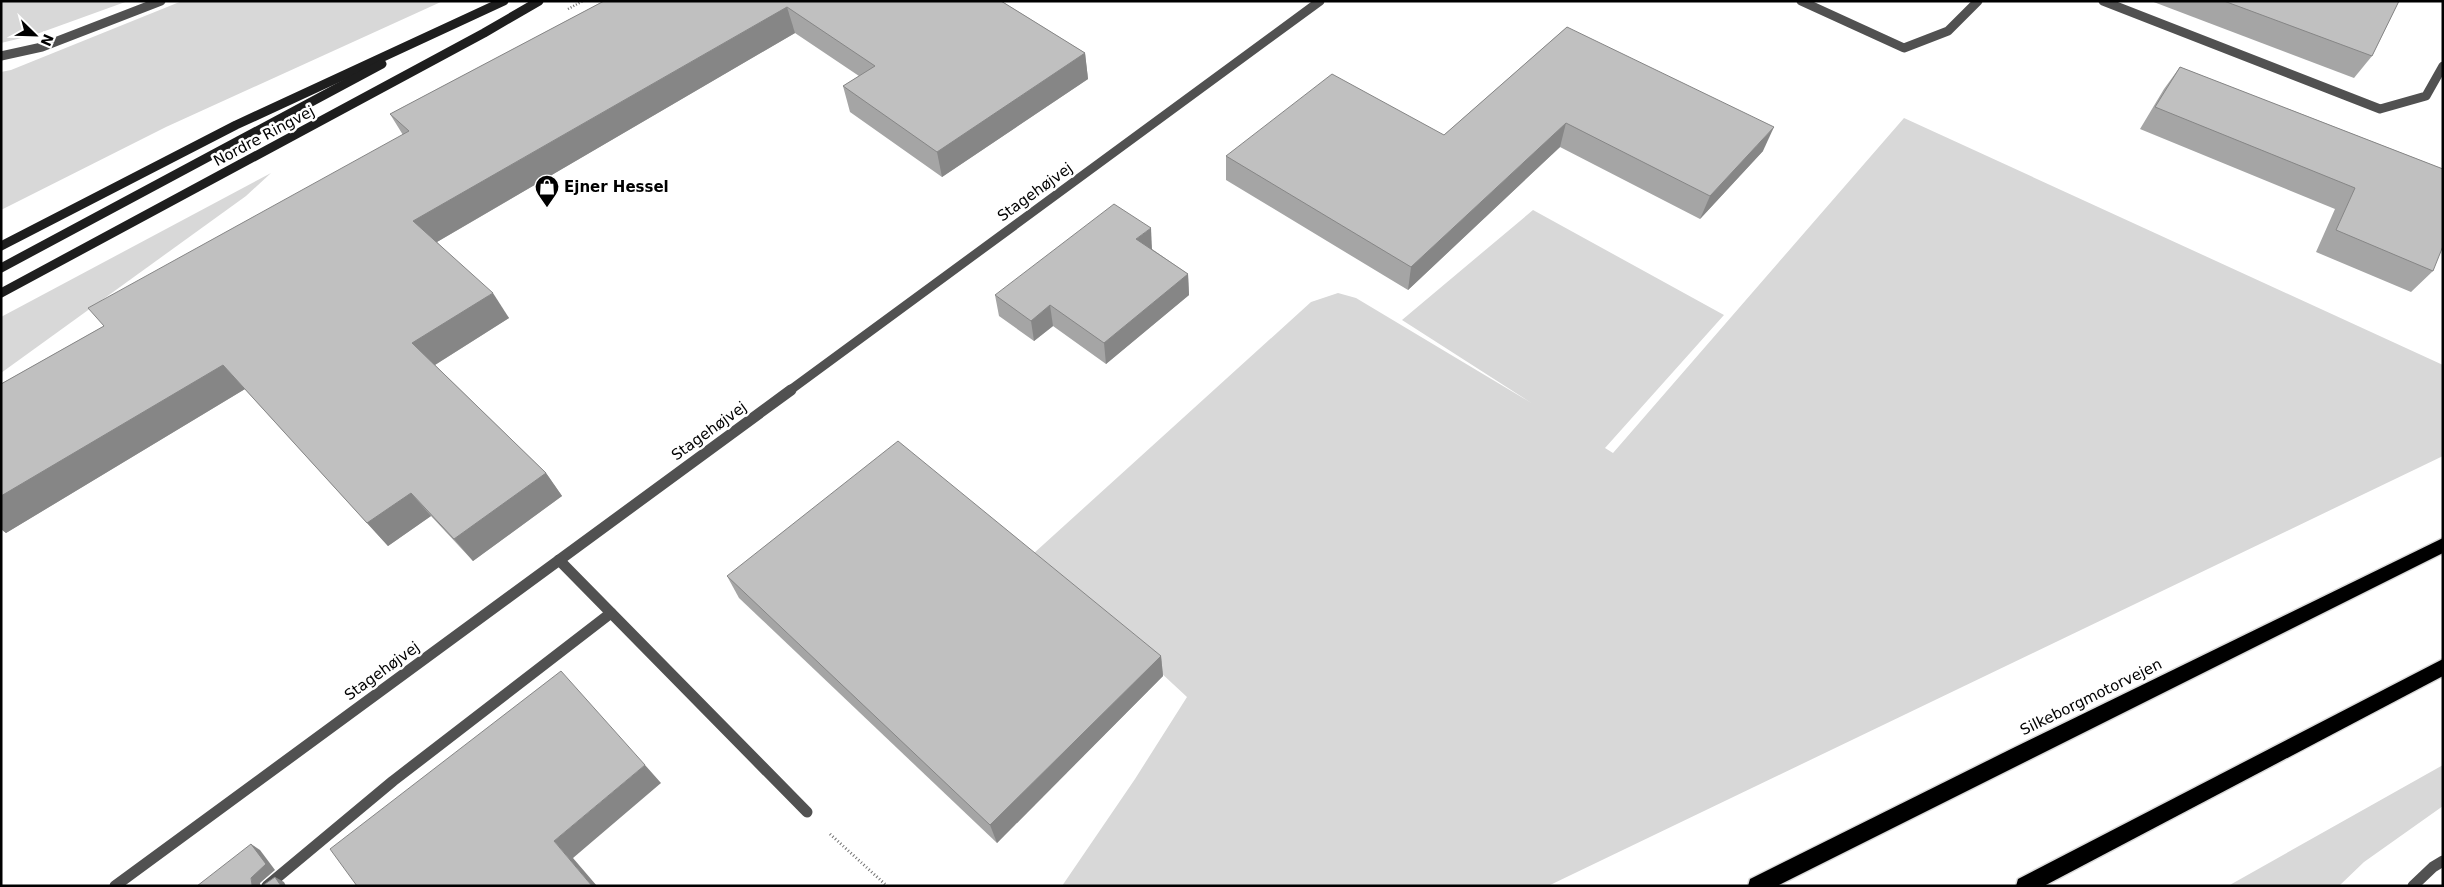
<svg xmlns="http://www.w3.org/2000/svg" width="2444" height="887" font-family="'DejaVu Sans',sans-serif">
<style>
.green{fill:#d8d8d8}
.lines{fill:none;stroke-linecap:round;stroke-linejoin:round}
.motorway-casing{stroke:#dbdbdb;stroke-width:3}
.path-far1{stroke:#737373;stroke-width:2.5;stroke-dasharray:1 2;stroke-linecap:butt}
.path{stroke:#737373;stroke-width:3;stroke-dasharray:1 2.5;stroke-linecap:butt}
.service-far1{stroke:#515151;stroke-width:9}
.service{stroke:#515151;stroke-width:11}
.minor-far1{stroke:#515151;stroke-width:9}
.minor{stroke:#515151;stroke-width:11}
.tertiary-far1{stroke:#515151;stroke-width:9}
.tertiary{stroke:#515151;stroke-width:11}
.secondary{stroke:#1e1e1e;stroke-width:9}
.motorway{fill:#000;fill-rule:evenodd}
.wall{fill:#a5a5a5}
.shaded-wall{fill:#868686}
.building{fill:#c0c0c0;stroke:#868686}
.labels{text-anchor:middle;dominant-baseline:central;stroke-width:5;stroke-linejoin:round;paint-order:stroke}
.street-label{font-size:15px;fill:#000;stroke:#fff}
.poi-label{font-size:15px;font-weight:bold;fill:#000;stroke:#fff;text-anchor:start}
</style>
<rect width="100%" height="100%" fill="#fff"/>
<g class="green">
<path d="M1,1H128L34,35L1,43Z"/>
<path d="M182,1H443L166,127L1,210V72L11,70Z"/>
<path d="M1904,118L2443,365V456L1548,886H1062L1135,779L1187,697L1033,554L1311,302L1338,293L1356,298L1533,404L1402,320L1533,210L1724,315L1605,448L1613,453Z"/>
<path d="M271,173L246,196L1,373V317Z"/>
<path d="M2443,765V806L2364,862L2339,886H2228Z"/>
</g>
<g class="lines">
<defs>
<g id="motorway">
<path d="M2443,538V553L1777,886H1748L1750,879L2011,749Z"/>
<path d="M2443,659V676L2044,886H2016L2018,879Z"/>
</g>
</defs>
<use href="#motorway" class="motorway-casing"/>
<path class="path-far1" d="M568,9L583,1"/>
<path class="path" d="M830,834L887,886"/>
<g class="service-far1">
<path d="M1801,1L1904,48L1948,31L1978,1"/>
<path d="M2103,1L2380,109L2426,96L2443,66"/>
</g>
<g class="service">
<path d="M559,560L807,812"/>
<path d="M267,886L393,781L611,613"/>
</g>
<path class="minor-far1" d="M1,56L42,47L161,1"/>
<path class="minor" d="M2413,886L2433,867L2443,861"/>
<path class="tertiary-far1" d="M789,391L1320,1"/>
<path class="tertiary" d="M115,886L791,390"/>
<g class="secondary">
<path d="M1,246L236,125L504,1"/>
<path d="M1,268L382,64"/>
<path d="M1,293L484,33L539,1"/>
</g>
<use href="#motorway" class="motorway"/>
</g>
<g class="wall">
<path d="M604,1H1001L1085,53L1088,79L942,177L850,112L843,86L859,76L795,33L437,242L509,318L435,365L546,473L562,496L473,561L431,516L388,546L245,389L6,533L1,529V384L104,326L403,135L390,114Z"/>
<path d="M2151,1H2399L2372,56L2354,78Z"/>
<path d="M1567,27L1763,151L1700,219L1560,147L1408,290L1226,180V156L1444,135Z"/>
<path d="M2180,67L2443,169L2433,271L2411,292L2316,252L2335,209L2140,129L2164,89Z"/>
<path d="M1152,249L1188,274L1189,295L1106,364L1053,326L1034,341L999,316L995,295Z"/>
<path d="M727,576L1161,656L1163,676L997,843L739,598Z"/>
</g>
<g class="shaded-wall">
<path d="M787,7L795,33L430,246L413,221Z"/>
<path d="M1085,53L1088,79L942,177L937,152Z"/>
<path d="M1566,123L1560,147L1408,290L1411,267Z"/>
<path d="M1774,127L1763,151L1700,219L1710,196Z"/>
<path d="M1151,228L1152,249L1138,261L1136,239Z"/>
<path d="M1188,274L1189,295L1106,364L1104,343Z"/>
<path d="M493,293L509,318L430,368L412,343Z"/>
<path d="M1050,305L1053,326L1034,341L1031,321Z"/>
<path d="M223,365L245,389L6,533L1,529V496Z"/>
<path d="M546,473L562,496L473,561L454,539Z"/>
<path d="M411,493L431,516L388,546L367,523Z"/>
<path d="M1161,656L1163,676L997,843L990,825Z"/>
<path d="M645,765L661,783L573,858L597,886H592L554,841Z"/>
<path d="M251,844L260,850L275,870L260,883V886L252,885L251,878Z"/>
<path d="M275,877L284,882L286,886H281Z"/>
</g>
<g class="building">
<path d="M604,1H1001L1085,53L937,152L843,86L875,66L787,7L413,221L493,293L412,343L546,473L454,539L411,493L367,523L223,365L1,496V384L104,326L88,308L409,131L390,114Z"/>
<path d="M2224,1H2399L2372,56Z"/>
<path d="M1567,27L1774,127L1710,196L1566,123L1411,267L1226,156L1332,74L1444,135Z"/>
<path d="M2180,67L2443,169V246L2433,271L2336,230L2355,188L2155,107Z"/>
<path d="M1114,204L1151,228L1136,239L1188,274L1104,343L1050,305L1031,321L995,295Z"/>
<path d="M898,441L1161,656L990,825L727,576Z"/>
<path d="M561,671L645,765L554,841L592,886H357L330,849Z"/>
<path d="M251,844L266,864L251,878L252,885L253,886H197Z"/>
<path d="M275,877L281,886H262Z"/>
</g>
<defs>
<symbol id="shop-pin" viewBox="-11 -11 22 30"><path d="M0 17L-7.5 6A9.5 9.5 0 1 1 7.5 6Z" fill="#000" stroke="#fff"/><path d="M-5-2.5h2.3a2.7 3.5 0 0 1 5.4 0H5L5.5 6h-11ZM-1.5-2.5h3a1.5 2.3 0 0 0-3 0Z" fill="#fff"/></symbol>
</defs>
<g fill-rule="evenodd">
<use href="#shop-pin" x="533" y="173" width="28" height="38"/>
</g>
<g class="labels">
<g class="street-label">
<text transform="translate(264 136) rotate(-28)">Nordre Ringvej</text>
<text transform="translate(1035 192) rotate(-36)">Stagehøjvej</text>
<text transform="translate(709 431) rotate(-36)">Stagehøjvej</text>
<text transform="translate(382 671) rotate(-36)">Stagehøjvej</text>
<text transform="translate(2091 697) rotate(-26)">Silkeborgmotorvejen</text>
</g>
<g class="poi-label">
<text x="564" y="187">Ejner Hessel</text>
</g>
</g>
<rect width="2444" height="887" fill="none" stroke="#000000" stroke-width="5"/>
<g transform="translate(35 35) rotate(113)" stroke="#ffffff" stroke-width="4" paint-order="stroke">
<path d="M0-4L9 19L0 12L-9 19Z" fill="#000000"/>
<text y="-8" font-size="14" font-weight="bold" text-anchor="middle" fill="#000000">N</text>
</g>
</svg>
